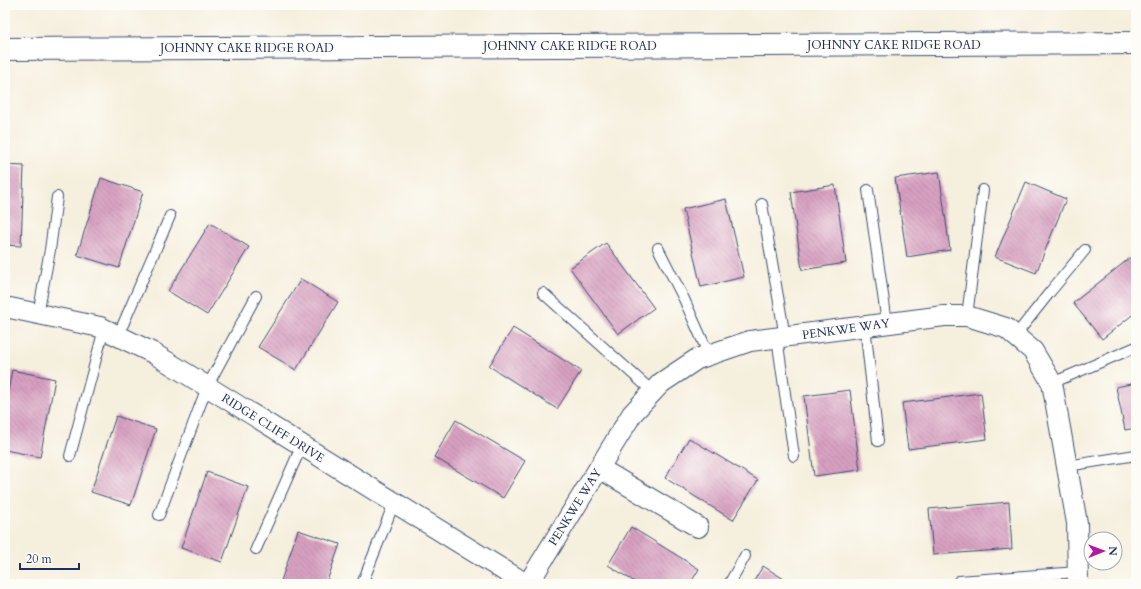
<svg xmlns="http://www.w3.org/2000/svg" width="1141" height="589" font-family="Cardo,serif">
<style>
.building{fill:url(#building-back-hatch)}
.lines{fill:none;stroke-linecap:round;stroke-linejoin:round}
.service-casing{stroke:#3c4c71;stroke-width:12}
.minor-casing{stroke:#3c4c71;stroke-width:22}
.tertiary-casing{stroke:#3c4c71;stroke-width:24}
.service{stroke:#fff;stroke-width:10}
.minor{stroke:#fff;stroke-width:20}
.tertiary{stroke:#fff;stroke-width:22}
.labels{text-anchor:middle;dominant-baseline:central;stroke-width:4;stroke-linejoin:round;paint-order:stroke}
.street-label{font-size:12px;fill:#1b2f5e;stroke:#fdfcf7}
</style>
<defs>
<pattern id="building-back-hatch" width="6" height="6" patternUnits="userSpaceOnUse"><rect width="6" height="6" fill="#d8a0c1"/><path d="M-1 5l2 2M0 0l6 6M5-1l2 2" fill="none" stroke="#ae83a0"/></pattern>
</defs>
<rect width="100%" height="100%" fill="#fdfcf7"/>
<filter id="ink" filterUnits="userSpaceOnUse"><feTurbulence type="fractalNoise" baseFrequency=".025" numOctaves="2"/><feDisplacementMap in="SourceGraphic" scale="8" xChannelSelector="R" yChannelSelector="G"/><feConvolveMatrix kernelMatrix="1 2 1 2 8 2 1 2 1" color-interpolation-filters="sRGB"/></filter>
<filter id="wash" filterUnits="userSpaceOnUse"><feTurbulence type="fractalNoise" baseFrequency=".012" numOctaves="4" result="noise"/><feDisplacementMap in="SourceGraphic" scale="16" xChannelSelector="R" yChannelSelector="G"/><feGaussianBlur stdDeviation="0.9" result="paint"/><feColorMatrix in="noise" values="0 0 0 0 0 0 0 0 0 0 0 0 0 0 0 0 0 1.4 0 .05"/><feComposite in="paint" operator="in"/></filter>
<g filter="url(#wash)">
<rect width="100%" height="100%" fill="#f5efdd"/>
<g id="blocks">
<g class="building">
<path d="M5,165L24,166L21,246L5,245Z"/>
<path d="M939,172L950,250L907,257L895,178Z"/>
<path d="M101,178L143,192L119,268L77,255Z"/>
<path d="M1026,182L1066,199L1036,273L995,257Z"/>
<path d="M835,185L846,263L802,270L791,192Z"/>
<path d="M726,199L744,277L701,287L683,209Z"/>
<path d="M210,223L249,247L207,315L168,291Z"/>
<path d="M606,243L654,308L618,334L570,268Z"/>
<path d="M1135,254L1136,256V312L1102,339L1073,303Z"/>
<path d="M301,279L338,302L296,370L258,347Z"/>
<path d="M513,328L581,371L557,409L489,366Z"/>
<path d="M12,370L55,379L40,457L5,450V408Z"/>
<path d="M1136,383V428L1125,430L1116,387Z"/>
<path d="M850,390L860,470L814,476L804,396Z"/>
<path d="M981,393L987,439L908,449L902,403Z"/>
<path d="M116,416L156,429L131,505L91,492Z"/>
<path d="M456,420L525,461L503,498L434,457Z"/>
<path d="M689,438L758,480L733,520L665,478Z"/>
<path d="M207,472L248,487L222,562L181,548Z"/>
<path d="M1009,502L1012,549L933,555L929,509Z"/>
<path d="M631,527L699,569L690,584H638L608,565Z"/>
<path d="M298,530L340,544L326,584H280Z"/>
<path d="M763,566L792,584H752Z"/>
</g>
</g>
</g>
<g filter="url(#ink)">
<use href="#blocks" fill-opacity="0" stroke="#3c4c71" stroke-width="1"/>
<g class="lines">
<defs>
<g id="service">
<path d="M868,190L887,323"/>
<path d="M762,204L785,337"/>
<path d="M658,248L684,299L709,355"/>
<path d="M543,293L653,392"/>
<path d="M38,314L50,250L57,197"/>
<path d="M967,316L983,190"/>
<path d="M865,326L878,441"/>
<path d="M118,336L170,216"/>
<path d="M1015,336L1050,292L1085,250"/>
<path d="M777,338L794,456"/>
<path d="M1052,383L1136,347"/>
<path d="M70,456L104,329"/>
<path d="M1067,466L1136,455"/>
<path d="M159,515L207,387L256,296"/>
<path d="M256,549L302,445"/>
<path d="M959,581L1078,572"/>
<path d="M362,584L394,503"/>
<path d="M729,584L745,556"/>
</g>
<g id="minor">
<path d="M5,308H10L100,327L153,353L526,584"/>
<path d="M599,468L698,527"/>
<path d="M528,584L632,414L661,383L697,359L750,341L944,316H967L1006,328L1033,351L1052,383L1077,523L1078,584"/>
</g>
<path id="tertiary" d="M5,49L1136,43"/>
</defs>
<use href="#service" class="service-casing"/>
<use href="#minor" class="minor-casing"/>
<use href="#tertiary" class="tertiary-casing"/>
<use href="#service" class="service"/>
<use href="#minor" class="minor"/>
<use href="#tertiary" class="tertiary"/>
</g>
</g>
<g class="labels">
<g class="street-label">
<text x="894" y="45">JOHNNY CAKE RIDGE ROAD</text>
<text x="570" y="46">JOHNNY CAKE RIDGE ROAD</text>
<text x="247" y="48">JOHNNY CAKE RIDGE ROAD</text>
<text transform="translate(846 329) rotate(-8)">PENKWE WAY</text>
<text transform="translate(273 428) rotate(32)">RIDGE CLIFF DRIVE</text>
<text transform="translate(575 507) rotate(-58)">PENKWE WAY</text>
</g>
</g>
<rect width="1141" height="589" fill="none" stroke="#fdfcf7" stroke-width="20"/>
<g transform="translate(1103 551) rotate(89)"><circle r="19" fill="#fdfcf7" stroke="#a3aaba"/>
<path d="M0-3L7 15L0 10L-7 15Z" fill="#b5179e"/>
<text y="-6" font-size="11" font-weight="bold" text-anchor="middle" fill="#1b2f5e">N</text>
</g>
<path d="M20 563v6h59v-6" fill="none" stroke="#1b2f5e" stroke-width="2"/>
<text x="26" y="563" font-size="12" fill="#1b2f5e" stroke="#fdfcf7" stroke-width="3" paint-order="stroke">20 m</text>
</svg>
